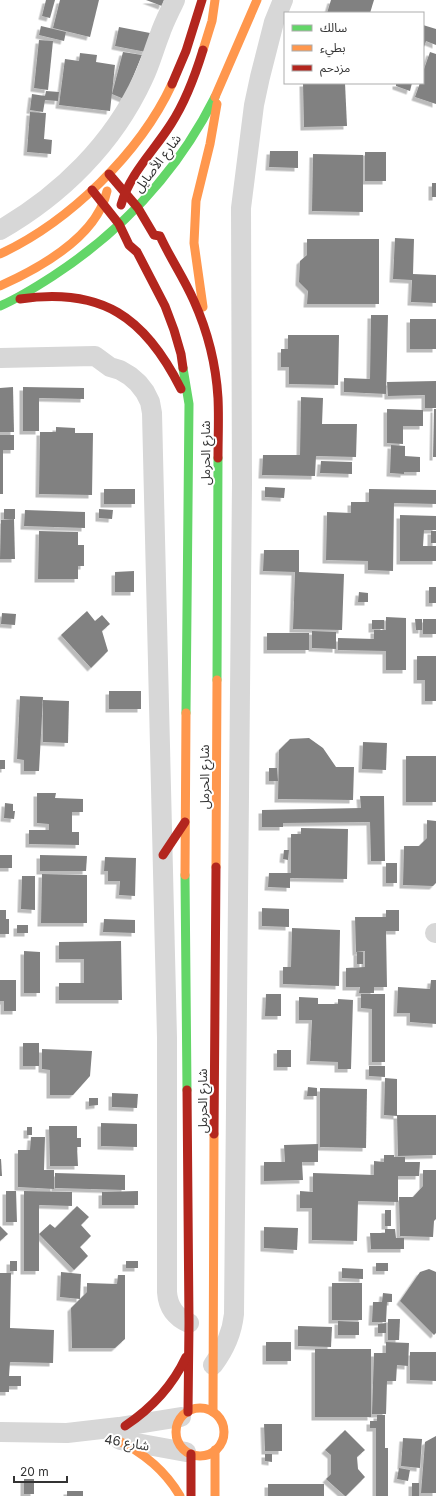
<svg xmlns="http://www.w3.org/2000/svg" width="436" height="1496" font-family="Inter,'Noto Sans Arabic',sans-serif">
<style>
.building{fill:#818181;filter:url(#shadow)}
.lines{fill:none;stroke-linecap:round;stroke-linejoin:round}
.street{stroke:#d7d7d7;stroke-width:20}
.fast{stroke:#63d668;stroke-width:9}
.slow{stroke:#ff974d;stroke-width:9}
.jam{stroke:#b3261e;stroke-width:9}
.labels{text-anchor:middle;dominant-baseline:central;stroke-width:4;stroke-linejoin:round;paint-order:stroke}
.street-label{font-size:13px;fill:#333;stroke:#fff}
</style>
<defs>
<filter id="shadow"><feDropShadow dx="-3.5" dy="3.5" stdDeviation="0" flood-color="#0004"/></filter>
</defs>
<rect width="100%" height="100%" fill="#fff"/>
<g class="building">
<path d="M46,0H55L50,18L42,16Z"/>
<path d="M60,0H99L90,37L53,28Z"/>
<path d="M146,0H164L162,6Z"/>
<path d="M331,0H374L370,13H327Z"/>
<path d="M423,25L436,29V45L426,41L423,50Z"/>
<path d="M41,26L66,32L64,41L39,35Z"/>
<path d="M119,27L150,33L146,52L115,46Z"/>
<path d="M39,40L53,41L48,90L34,88Z"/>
<path d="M123,52L142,55L124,99L112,94Z"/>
<path d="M430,52L436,54V104L415,97L420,83H423V72Z"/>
<path d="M80,53L97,55L96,62L115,65L110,111L59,105L65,59L79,61Z"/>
<path d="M303,83H345L347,126L304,127Z"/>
<path d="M396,83H412L410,91L396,86Z"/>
<path d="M46,91L59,92L58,101L45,100L43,112L30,110L32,94L45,96Z"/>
<path d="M30,112L46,113L44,139L52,140L51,154L27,152Z"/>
<path d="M270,151H298V168L269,167Z"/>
<rect x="365" y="152" width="21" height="29"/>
<path d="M313,154L363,155V212L312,211Z"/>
<rect x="432" y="183" width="4" height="14"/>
<path d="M395,238L414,239L413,274L436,275V303L411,302L412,280L393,279Z"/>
<path d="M307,239H379V304H307L308,291L299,282L300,261L307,255Z"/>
<path d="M371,315H388L386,394L344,392V378L370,379Z"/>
<rect x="410" y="319" width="26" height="30"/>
<path d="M288,335H339L338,385L289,384V367H281V349H288Z"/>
<path d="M436,381V408H425V395L388,396L387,382Z"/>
<path d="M13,387L14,432H0V388Z"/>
<path d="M23,387L84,388V399L39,398V431H23Z"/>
<path d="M301,397L323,398L322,424H357L356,457L316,456L315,476L262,475L263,455H300Z"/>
<path d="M387,409L423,410V426H403V444L387,443Z"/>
<path d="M434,409H436V457H433Z"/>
<path d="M56,427L75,428V433H93L92,495L39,494L40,432H56Z"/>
<path d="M0,435H14V450H3V494H0Z"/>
<path d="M391,445L405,446V456L420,457V472H404V474L390,473Z"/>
<path d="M321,461L352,462V474L320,473Z"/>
<path d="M265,487L285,488L284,498L265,497Z"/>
<rect x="104" y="489" width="31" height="15"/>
<path d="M369,489L436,490V504L394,503L393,571L368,570V561L326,560L327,512L351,513V502H369Z"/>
<rect x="4" y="509" width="11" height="10"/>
<path d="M99,509L113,510L112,519L99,518Z"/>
<path d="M25,510L85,512V528L24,526Z"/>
<path d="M400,515L436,516V530H424L423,546H436V561H400Z"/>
<path d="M14,519L15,559H0L1,520Z"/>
<path d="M39,531L78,532V545H84V566H78V579H38Z"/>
<rect x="431" y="531" width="5" height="12"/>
<path d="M264,550H299V572L344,574L342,630L293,629L295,572L263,571Z"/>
<path d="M134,571V592H115V572Z"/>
<rect x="429" y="587" width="7" height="16"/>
<path d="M359,592L368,593V602H358Z"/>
<path d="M87,611L95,621L102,615L110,624L102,631L108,651L91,668L61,635Z"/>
<path d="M2,613L16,614L15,625L1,624Z"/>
<path d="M386,617L406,618V670H386V651L338,650V638L374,639V630H386Z"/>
<path d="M415,619H422V630H416Z"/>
<rect x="423" y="619" width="13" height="15"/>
<rect x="372" y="620" width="12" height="9"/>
<path d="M312,631L336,632V649L312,648Z"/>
<rect x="267" y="633" width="42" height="17"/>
<path d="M417,656H436V701H425V680H417Z"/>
<rect x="109" y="691" width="32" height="18"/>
<path d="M20,696L43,697L39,771H24V760L17,759Z"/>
<path d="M43,700L69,701L68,743L43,742Z"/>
<path d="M309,738L323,748L336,767H354L353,800L278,799L279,750L290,739Z"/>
<path d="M363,742L387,743L386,770L362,769Z"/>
<rect x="406" y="756" width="30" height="46"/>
<rect x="0" y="760" width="5" height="9"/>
<path d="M269,768H277L278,781H269Z"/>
<path d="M37,793H56L55,798L83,799V812H72V832H79V845L29,844V830H49V824L37,823Z"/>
<path d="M360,796H384L385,861H371L370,822L283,823V827H262V810L361,808Z"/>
<path d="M5,803L13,804V811H15L14,819L4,818Z"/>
<path d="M427,820L436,821V883L433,886L403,885L404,846H419L427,838Z"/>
<path d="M301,828L348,829L347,879L290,878V888L268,887L269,873H291V834H301Z"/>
<path d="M284,850H289L288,860L283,859Z"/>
<rect x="0" y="855" width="12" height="13"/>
<path d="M40,855L87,856L86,871H40Z"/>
<path d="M105,857L136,858L135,896L119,895L120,881H108V871H104Z"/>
<rect x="386" y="863" width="11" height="20"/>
<path d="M42,874L87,875V923H41Z"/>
<path d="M22,876H35V910L21,909Z"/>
<path d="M262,908L289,909V927L262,926Z"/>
<path d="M0,910H6V919H9V934H0Z"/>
<path d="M386,910H399V931H386L387,987H374V993H359L360,987H346V968L365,967V951L356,952L355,917H386Z"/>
<path d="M104,919L135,920V933L103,932Z"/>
<rect x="17" y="925" width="11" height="8"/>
<path d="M292,928L340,930L339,986L283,984V967H291Z"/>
<path d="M121,941L122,1000H59V983H84V959H59V942Z"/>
<path d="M24,951L40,952V993H24Z"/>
<rect x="357" y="952" width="6" height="12"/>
<path d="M0,980H16V1011H4V1001H0Z"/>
<path d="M431,980H436V1024L410,1022V1013H397L398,987L430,989Z"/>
<path d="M266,994H281V1016H265Z"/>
<path d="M361,994H385V1062H372V1009L361,1008Z"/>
<path d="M299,997L318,998V1004H338V999L353,1000L351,1069H338V1062L310,1061L312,1020H299Z"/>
<rect x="23" y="1043" width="16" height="23"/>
<path d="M42,1049L92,1051L90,1076L73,1095H50V1070L42,1069Z"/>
<rect x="277" y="1050" width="14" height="17"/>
<path d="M369,1066H385V1077L369,1076Z"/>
<path d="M385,1078L397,1079V1116L384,1115Z"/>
<path d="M308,1087L317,1088V1096H307Z"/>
<path d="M320,1088L367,1089L366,1148L320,1147Z"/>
<path d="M112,1093L138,1094L137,1108L112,1107Z"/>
<path d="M89,1098H98V1105L89,1106Z"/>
<path d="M397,1115H436V1155L398,1156Z"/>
<path d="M101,1123L137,1124V1147L101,1146Z"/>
<path d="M49,1126H77V1138H81V1147H77L78,1166H50Z"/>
<rect x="27" y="1127" width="5" height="8"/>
<path d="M31,1137H45L44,1170H54V1189L18,1187V1150H30Z"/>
<path d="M318,1144V1162H302L303,1180L264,1181V1162H285L284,1145Z"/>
<path d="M384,1155H394V1157H405V1162H420L419,1176H398V1202L358,1201L357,1241L312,1240V1208H300V1191L313,1192V1173L374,1175V1161L384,1162Z"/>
<path d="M0,1159H1L2,1176H0Z"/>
<path d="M423,1170H436V1219L434,1221L433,1237L400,1236L399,1197H413L423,1186Z"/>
<path d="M55,1173L125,1175V1190L55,1188Z"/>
<path d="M6,1191H16L17,1222H6Z"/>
<path d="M24,1191L72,1192V1206L39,1205V1271H24Z"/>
<path d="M138,1191V1205H102V1192Z"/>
<path d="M77,1206L89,1217L81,1225L91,1236L80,1247L88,1256L74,1270L39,1234L50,1224L55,1228Z"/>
<rect x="385" y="1210" width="6" height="16"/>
<path d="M0,1226L8,1234L0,1241Z"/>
<path d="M264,1227L298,1228L297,1250L264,1248Z"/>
<path d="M385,1229H395L396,1238H404V1249H371L370,1233H385Z"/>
<rect x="10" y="1261" width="7" height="10"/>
<rect x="126" y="1261" width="12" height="7"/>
<rect x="376" y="1263" width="12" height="8"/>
<path d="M342,1268L363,1269V1279L342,1278Z"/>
<path d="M429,1269L436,1272V1333L434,1335L400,1301L420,1272Z"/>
<path d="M61,1272L81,1274L80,1299L60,1297Z"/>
<path d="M0,1273H11L10,1328L54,1330L53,1363L10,1362L9,1376H21V1386H9V1392H0Z"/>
<path d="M118,1275H125V1339L115,1348H72L71,1308L87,1292V1283L117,1284Z"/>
<rect x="332" y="1283" width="30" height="37"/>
<path d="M383,1293L392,1294V1302H387L386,1322H372L373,1302H382Z"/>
<path d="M388,1319H400L399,1340H388Z"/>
<path d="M338,1321L359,1322V1335H338Z"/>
<path d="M386,1323V1333H378V1324Z"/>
<path d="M298,1326L332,1327L331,1347L298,1346Z"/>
<rect x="266" y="1342" width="25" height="19"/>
<path d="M386,1342L409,1343L408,1366L397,1365L396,1381H387L386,1414H372L374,1353H386Z"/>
<rect x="315" y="1349" width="56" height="68"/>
<path d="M410,1352H436V1381L410,1380Z"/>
<path d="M377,1415H385V1448H388V1496H376V1428H370V1421H377Z"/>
<path d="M264,1424H282V1451H265Z"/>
<path d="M345,1430L365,1450L357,1457L358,1469L365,1477L346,1496H345L326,1479L331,1474V1455L325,1450Z"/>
<path d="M436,1436V1493H421L425,1442Z"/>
<path d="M403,1438L422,1439L420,1468L401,1466Z"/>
<path d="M265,1454H272V1462L265,1461Z"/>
<path d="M399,1468L410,1470L408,1481L397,1479Z"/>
<rect x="24" y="1479" width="10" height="15"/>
<rect x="412" y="1483" width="7" height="13"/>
<rect x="268" y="1484" width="56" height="12"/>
<rect x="67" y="1491" width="16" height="5"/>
</g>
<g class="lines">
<g class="street">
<path d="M0,230C61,195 113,144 143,79C150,65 154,49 160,34C164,22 170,11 175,0"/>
<path d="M0,358L95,356L110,367L120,370L130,376L138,383L145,392L150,402L152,413L167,1038V1292C168,1307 175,1317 189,1323"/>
<path d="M435,933H436"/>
<path d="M213,1365C225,1349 232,1334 234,1314L242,484L241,208L254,105L260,77L274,22L283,0"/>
<path d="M0,1432L67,1433L119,1427L181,1417"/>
<path d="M120,1440L186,1452"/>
</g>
<g class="fast">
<path d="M0,306C19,298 36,287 53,276C122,231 178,171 215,97"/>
<path d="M183,368L189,404L186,713"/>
<path d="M217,680L218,458"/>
<path d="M185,875L187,1090"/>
</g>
<g class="slow">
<path d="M203,50L212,21L215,0"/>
<path d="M215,97L257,0"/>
<path d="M0,254C69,222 140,153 172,84"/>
<path d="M0,286C40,268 97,237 107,191"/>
<path d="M203,307L194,243L196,201L210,144L217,104"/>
<path d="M216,867L217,680"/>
<path d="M185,875L186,713"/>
<circle cx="200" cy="1432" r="24"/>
<path d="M213,1412L214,1134"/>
<path d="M117,1440C144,1453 165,1470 180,1496"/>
<path d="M215,1450V1496"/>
</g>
<g class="jam">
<path d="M172,84L186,51L202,0"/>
<path d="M109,174L138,208L154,235L160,236C170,258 184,278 194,301C207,330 216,365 218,398C219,418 218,438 218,458"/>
<path d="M92,190L119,224L129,245L137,252L165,306L174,330L181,354L183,368"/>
<path d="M121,205C130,173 154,151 171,124C186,101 195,76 203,50"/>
<path d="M20,299C102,287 145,317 181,389"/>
<path d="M163,855L185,822"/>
<path d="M187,1090L189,1323L188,1412"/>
<path d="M214,1134L216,867"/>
<path d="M125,1426C152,1408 172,1387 186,1357"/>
<path d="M191,1454V1496"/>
</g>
</g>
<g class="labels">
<g class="street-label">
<text transform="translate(157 163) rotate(-53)">شارع الأصايل</text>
<text transform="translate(205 453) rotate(-90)">شارع الحرمل</text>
<text transform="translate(204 777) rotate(-90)">شارع الحرمل</text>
<text transform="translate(202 1101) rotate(-90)">شارع الحرمل</text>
<text transform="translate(127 1442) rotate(9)">شارع 46</text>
</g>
</g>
<rect x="284" y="12" width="140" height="72" fill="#ffffff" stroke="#adadad"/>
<rect x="292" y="25" width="20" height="6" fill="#63d668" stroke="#adadad"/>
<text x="320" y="32" font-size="12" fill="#333333">سالك</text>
<rect x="292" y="45" width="20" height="6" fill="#ff974d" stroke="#adadad"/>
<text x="320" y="52" font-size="12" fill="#333333">بطيء</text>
<rect x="292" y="65" width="20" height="6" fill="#b3261e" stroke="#adadad"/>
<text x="320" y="72" font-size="12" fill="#333333">مزدحم</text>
<path d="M14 1476v6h53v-6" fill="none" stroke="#333333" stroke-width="2"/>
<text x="20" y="1476" font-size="12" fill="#333333" stroke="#ffffff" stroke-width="3" paint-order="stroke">20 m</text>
</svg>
